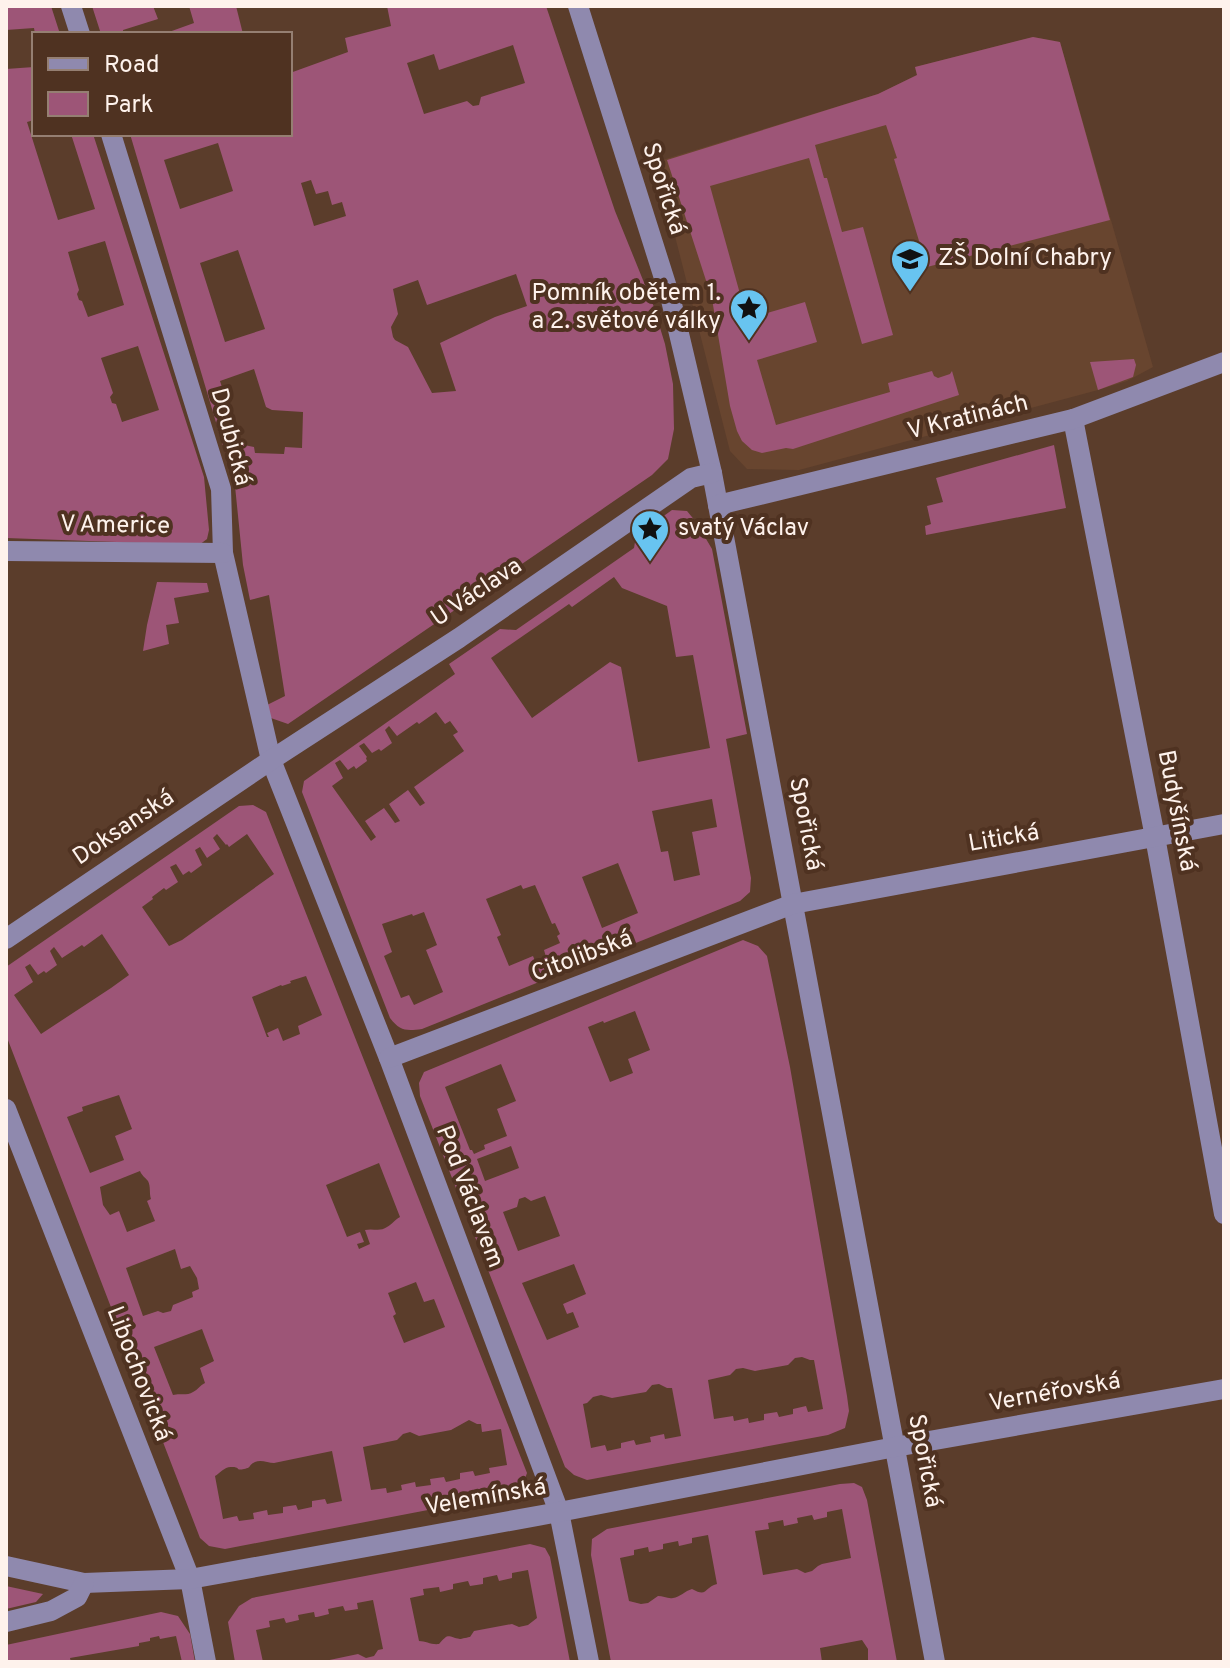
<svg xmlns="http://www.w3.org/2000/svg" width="1230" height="1668" font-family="Overpass,sans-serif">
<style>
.built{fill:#68452f}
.green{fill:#9d5577;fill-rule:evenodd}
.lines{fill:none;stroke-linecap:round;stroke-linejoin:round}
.minor{stroke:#8f89ae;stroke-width:20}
.labels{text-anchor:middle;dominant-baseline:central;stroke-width:8;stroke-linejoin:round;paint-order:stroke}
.street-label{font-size:24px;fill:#fef2ec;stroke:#4f3221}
.poi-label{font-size:24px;fill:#fef2ec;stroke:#4f3221;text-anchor:start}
</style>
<rect width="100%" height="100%" fill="#5b3d2b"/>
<path class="built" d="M1033,37L1060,42L1153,367L1127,381L1098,390L799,470L747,469L730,451L656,162L878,94L917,75L915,67Z"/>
<g class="green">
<path d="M6,6H51L60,34H35L34,28L6,30Z"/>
<path d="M92,6H153L158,19L123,30V34H101Z"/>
<path d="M189,6H236L243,34H170L169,32L194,23Z"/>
<path d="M387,6H546L615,211L658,317L657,318L665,344L673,384L674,429L668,459L652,475L288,724L268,717L267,705L285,696L269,595L250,600L243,565L235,486L130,134H290V73L348,52L345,38L391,26ZM513,45L525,83L481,97L479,105L473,106L467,101L424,114L407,63L434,54L439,70ZM218,143L233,191L180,209L164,160ZM311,180L316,194L328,191L332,205L342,202L346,216L314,226L301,183ZM238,250L265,329L225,342L200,263ZM516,274L527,306L495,317L440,343L456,391L432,393L408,347L395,340L393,337L391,327L398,314L393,289L418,280L427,305ZM254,369L266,407L272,410L303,412L302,448L285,447L284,454L255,453L254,447L244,445L239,439L220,381Z"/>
<path d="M1033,37L1060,42L1110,220L927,267L894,159L897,158L886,125L815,145L824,178H827L842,232L863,227L893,335L862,344L809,158L710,186L747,319L805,302L817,342L757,360L776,425L890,392L888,383L932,371L934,376L938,378L950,374L952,371L959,395L793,449L786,448L762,453L752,450L742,441L737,431L730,406L712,299L667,160L878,94L917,75L915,67Z"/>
<path d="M34,67V120L27,122L58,220L95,209L71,134H93L204,477L209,530L207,539L199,545L6,538V69ZM105,241L124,305L88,317L82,301L79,300L77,294L79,290L68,252ZM138,346L159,410L122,422L116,404L112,403L110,397L113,393L101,358Z"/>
<path d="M1134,359L1136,365L1133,377L1098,390L1090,362Z"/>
<path d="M1054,445L1066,508L926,535L925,526L931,524L927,506L943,502L936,478Z"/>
<path d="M672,510L687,511L696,522L712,549L747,734L726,739L751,878L750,892L740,901L422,1029C406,1031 400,1031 390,1018L302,792L304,781L455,674L449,664L500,629L516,630L634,548L636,536ZM614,577L622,588L667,606L676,657L693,655L710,748L638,762L621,667L610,662L532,718L491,658L569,604L572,607ZM436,712L445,724L450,721L458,732L453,735L464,751L414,787L425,803L420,806L408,790L389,804L400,821L395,823L384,808L365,821L376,837L371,841L332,786L343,778L335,763L340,760L348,770L354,766L356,769L367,761L366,758L367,757L359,746L364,743L372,753L379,749L381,751L392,743L385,730L389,726L397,736L417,722L419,724ZM712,799L717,827L692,832L700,875L674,881L668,851L661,852L652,811ZM618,863L638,913L602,928L582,877ZM521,885L523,889L535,885L552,924L555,923L560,934L557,936L560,943L544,950L546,957L535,961L533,956L509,966L497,937L501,935L486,899ZM424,912L437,945L426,950L443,992L414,1005L409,995L401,998L384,956L392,952L382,924L412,914L413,916Z"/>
<path d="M157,582L207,583L209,592L174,598L179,623L166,625L169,644L143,651L147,625Z"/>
<path d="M253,805L266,812L527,1473L522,1487L511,1494L225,1549L209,1546L200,1538L6,1035V967L239,806ZM217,834L226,845L227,844L229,847L247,834L274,874L182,940L169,946L142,907L153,899L152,897L164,888L166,890L178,882L170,867L176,864L183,875L189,871L191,873L202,865L195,850L200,847L207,858L220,849L213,838ZM102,934L129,975L111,988L41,1034L14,995L33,982L25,967L30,964L38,975L44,971L46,973L57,965L50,951L54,947L62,958L82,945L84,947ZM306,976L322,1015L298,1026L300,1034L283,1041L278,1028L267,1033L269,1037H267L252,997L281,985L282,986L291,983L290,981ZM119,1095L132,1129L115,1136L124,1160L90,1173L67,1117L83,1111L82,1107ZM379,1163L400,1217C394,1220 393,1224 387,1227C380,1232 373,1228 365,1230L370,1244L359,1249L357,1244L364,1242L360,1232L347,1237L326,1185ZM140,1171C142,1176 145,1177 148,1181C151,1187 149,1193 151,1199L147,1201L155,1221L127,1232L119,1211L110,1215L103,1205L100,1187ZM175,1249L181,1269L190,1266L197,1278L199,1289L192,1292L193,1297L173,1305L171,1311L163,1313L158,1311L143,1316L126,1268ZM416,1282L424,1302L434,1299L445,1327L404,1343L393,1316L396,1314L388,1293ZM202,1329L214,1361L200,1368L205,1383C200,1385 198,1390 193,1392C187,1396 179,1393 173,1395L154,1347ZM469,1420L477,1424H481L482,1432L501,1429L507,1465L489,1468L490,1473L475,1476L473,1471L460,1473V1479L446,1482L444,1477L430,1479L431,1485L416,1487L415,1482L401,1485L402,1490L387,1493L386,1488L371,1490L363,1447L397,1440L403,1434L410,1432L419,1436L451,1430ZM332,1451L342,1501L327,1504L325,1499L312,1501V1507L298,1510L296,1505L283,1507V1513L268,1515L267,1510L253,1513L254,1519L239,1521L237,1516L223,1519L215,1476C220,1473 225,1466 232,1467C241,1467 235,1471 244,1469C253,1467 247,1466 255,1462C261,1459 268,1463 274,1463Z"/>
<path d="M743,940L758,946L767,956L790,1067L847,1396L849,1411L845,1428L828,1435L587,1480L574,1475L565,1467L420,1096L419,1083L424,1072ZM635,1011L650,1050L628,1059L633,1073L610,1082L588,1027L603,1021L604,1023ZM501,1064L516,1101L497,1109L507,1136L484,1145L485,1149L474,1154L472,1150H470L445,1087ZM511,1146L519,1168L485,1181L477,1159ZM545,1196L560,1236L518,1251L503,1212L517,1207L519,1199L525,1197L531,1201ZM574,1264L586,1294L563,1304L567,1314L573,1312L579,1327L547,1340L522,1283ZM802,1357L810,1360H814L823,1409L808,1412L806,1406L793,1409V1414L779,1417L777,1412L764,1414V1420L749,1423L748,1418L734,1421L733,1416L714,1419L708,1380L730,1375L736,1369L743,1368L755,1371L788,1365L795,1358ZM659,1384L667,1388H672L681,1436L665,1439L664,1434L650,1437L651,1442L636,1445L634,1440L621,1443V1448L607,1451L605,1445L591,1448L583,1404L587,1403L593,1397L601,1395L612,1398L646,1392L652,1385Z"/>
<path d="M854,1483L862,1487L867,1500L897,1662H868V1649L862,1640L820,1648L822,1662H611L591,1555L592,1539L607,1529L840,1484ZM842,1509L851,1558L822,1564L818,1566L812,1571L805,1573L797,1569L763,1575L755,1531L769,1529L768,1523L783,1520L784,1526L798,1523L797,1518L812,1515L814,1520L827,1517V1512ZM708,1535L717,1584C704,1587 708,1598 692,1589C685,1591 680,1597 673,1598C668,1599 663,1596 658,1596L648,1603L641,1604L629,1601L620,1558L634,1555V1550L648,1547L649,1552L663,1549V1544L678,1541L679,1546L692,1543V1538Z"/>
<path d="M530,1544L545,1548L550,1557L570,1662H320L358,1654L366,1658L374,1656L378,1650L383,1649L373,1600L357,1603L358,1609L345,1611L343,1606L328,1609L329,1614L317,1617H315L314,1612L298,1615L299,1620L286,1623L284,1618L269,1621L270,1627L256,1630L263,1662H235L228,1622L239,1606L252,1598ZM528,1570L537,1618L528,1625L519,1627L512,1624L474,1631L470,1637C469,1637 461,1639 460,1639C448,1637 449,1632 439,1644C431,1645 426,1641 419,1641L410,1598L424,1595L423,1589L439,1587L440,1592L453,1589V1584L468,1581L470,1586L483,1584V1578L497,1575L499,1581L512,1578V1573Z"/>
<path d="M6,1586L43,1594L36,1602L6,1609Z"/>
<path d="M161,1612L178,1616L190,1634L195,1662H182L176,1636L160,1639L159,1636L150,1638V1641L139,1643V1646L70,1658L71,1662H6V1645Z"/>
</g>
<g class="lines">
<g class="minor">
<path d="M71,6L80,34"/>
<path d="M578,6L671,300L712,473L935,1662"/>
<path d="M111,134L221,489L223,553L271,760L389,1058L559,1512L589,1662"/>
<path d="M1073,419L1155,837L1224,1214"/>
<path d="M718,505L1073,419L1224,362"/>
<path d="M6,551L223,553"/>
<path d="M6,939L271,760L459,638L691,478L712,473"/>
<path d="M389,1058L793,904L1224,824"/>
<path d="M6,1109L190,1579L206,1662"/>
<path d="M6,1566L84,1583L190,1579L559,1512L895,1447L1224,1389"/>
<path d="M6,1622L51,1611L77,1597L84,1583"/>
</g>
</g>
<defs>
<symbol id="school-pin" viewBox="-11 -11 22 30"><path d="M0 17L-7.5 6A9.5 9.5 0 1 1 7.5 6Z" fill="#68c4f0" stroke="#4f3221"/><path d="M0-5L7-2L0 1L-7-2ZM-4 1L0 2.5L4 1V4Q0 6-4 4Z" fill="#111"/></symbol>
<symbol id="sight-pin" viewBox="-11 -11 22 30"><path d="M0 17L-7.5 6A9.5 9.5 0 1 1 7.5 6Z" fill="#68c4f0" stroke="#4f3221"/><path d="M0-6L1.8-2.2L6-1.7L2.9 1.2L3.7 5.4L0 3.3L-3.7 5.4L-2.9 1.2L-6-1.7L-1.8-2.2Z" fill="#111"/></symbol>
</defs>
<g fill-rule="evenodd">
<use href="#school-pin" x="888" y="237" width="44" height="60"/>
<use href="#sight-pin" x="727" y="286" width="44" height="60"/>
<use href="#sight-pin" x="628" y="507" width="44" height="60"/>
</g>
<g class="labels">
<g class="street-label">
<text transform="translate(663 189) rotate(72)">Spořická</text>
<text transform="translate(968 418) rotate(-14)">V Kratinách</text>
<text transform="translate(230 437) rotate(75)">Doubická</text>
<text transform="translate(115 526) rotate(1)">V Americe</text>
<text transform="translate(477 593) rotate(-34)">U Václava</text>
<text transform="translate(1176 811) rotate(79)">Budyšínská</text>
<text transform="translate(805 824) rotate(79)">Spořická</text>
<text transform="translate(124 828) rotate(-34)">Doksanská</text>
<text transform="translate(1004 839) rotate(-10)">Litická</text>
<text transform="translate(582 957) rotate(-21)">Citolibská</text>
<text transform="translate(469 1197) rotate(69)">Pod Václavem</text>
<text transform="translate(138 1374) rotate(69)">Libochovická</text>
<text transform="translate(1055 1393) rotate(-10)">Vernéřovská</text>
<text transform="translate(924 1461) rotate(79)">Spořická</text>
<text transform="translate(486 1498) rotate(-10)">Velemínská</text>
</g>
<g class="poi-label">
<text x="938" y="259">ZŠ Dolní Chabry</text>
<text x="721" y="294" text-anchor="end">Pomník obětem 1.<tspan x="721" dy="28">a 2. světové války</tspan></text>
<text x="678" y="529">svatý Václav</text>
</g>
</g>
<rect width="1230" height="1668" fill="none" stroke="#fef2ec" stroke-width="16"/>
<rect x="32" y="32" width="260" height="104" fill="#4f3221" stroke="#957f72" stroke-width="2"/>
<rect x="48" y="58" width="40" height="12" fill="#8f89ae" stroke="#957f72" stroke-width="2"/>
<text x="104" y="72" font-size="24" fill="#fef2ec">Road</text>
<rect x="48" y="92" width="40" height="24" fill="#9d5577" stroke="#957f72" stroke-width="2"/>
<text x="104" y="112" font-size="24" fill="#fef2ec">Park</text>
</svg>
